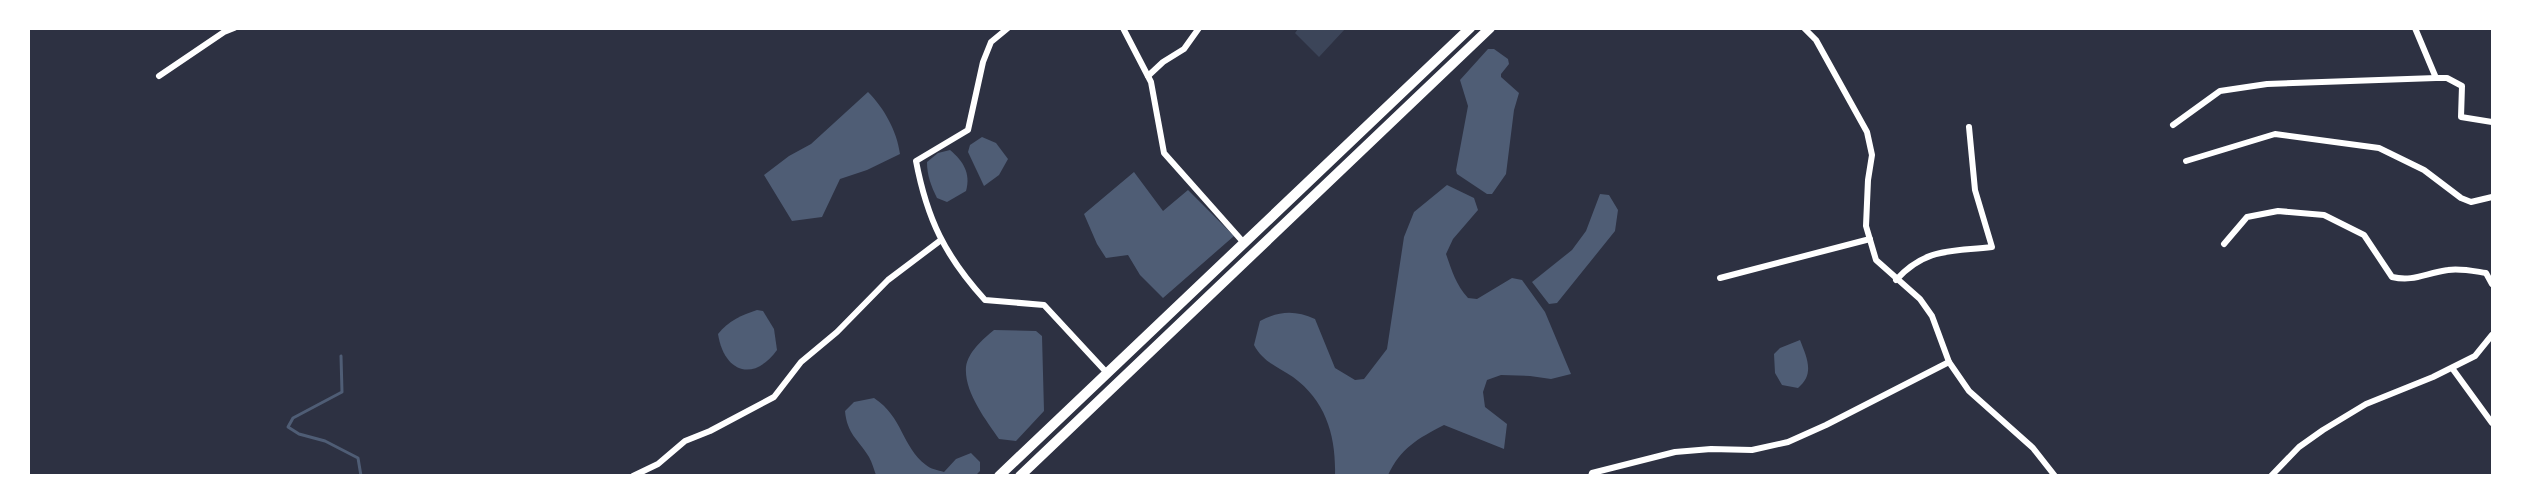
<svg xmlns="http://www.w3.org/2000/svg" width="2521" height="504" font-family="'Zilla Slab',serif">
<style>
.green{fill:#3c4559}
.water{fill:#4f5d75}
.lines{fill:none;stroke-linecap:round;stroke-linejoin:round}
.stream{stroke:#4f5d75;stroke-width:3}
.minor{stroke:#fff;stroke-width:6}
.trunk{stroke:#fff;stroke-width:10}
</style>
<rect width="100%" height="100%" fill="#2d3142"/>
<path class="green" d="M1298,29V28L1345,29L1319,57L1295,33Z"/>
<g class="water">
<path d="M1488,49H1494L1508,59L1509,64L1501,74V77L1519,93L1514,110L1506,174L1492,194H1487L1457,174L1456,170L1468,106L1460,80Z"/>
<path d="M868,92C884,108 897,131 900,154L867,170L840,179L822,217L792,221L764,175L789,156L811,144Z"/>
<path d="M982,137L996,143L1008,159L999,175L984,186L968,152L970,145Z"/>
<path d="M950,150C963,161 971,173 966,191L947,202L937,198C931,186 927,175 927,162L938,153Z"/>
<path d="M1134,172L1163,211L1188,190L1234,236L1163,298L1140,275L1128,255L1106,258L1097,244L1084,214Z"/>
<path d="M1447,185L1474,198L1478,210L1453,239L1446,254C1452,271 1456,285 1468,298L1477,299L1512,278L1522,280L1545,312L1571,374L1551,379L1530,376L1501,375L1487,380L1483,392L1485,407L1507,424L1504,449L1444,425C1417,439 1401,448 1388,475H1335C1336,436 1326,401 1293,377C1278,367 1263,362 1254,345L1260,321C1279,311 1295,310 1315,319L1335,368L1355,380L1364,379L1387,349L1404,237L1414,212Z"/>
<path d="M1600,194L1609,195L1618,210L1615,231L1557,303L1549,304L1532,282L1572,250L1586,231Z"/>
<path d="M757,310L763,311L774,329L777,350C753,383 724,372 718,334C728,321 742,315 757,310Z"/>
<path d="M994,330L1036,331L1042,336L1044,411L1016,441L999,439C986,420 964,392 966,367C968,352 983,339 994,330Z"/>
<path d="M1800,340C1807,358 1815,374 1798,388L1782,385L1775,373L1774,354L1780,348Z"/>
<path d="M874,398C903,417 902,447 926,465C930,469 938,470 944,472L956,459L971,453L980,462V471L975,476L876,475C874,470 872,462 869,457C858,439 847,434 845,411L854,402Z"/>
</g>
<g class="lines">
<path class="stream" d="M341,356L342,392L293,418L288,427L299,434L325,441L358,458L361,476"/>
<g class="minor">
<path d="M1008,28L991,42L983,62L968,130L916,161C927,219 945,256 985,300L1044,305L1107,373"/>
<path d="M1123,28L1151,82L1164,153L1244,243"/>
<path d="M1804,28L1816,40L1867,132L1872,155L1868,180L1866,226L1876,260L1920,299L1932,316L1949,362L1969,391L2033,448L2055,476"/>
<path d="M2415,28L2436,78"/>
<path d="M159,76L224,32L234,28"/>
<path d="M1148,76L1163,62L1184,49L1199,28"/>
<path d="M2173,125L2220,91L2267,84L2436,78H2447L2462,86L2461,117L2492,122"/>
<path d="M2186,161L2275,134L2379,148L2424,170L2461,198L2471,202L2492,197"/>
<path d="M2224,244L2247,217L2278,211L2324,215L2364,235L2392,277C2414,282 2425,273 2448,270C2460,268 2473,271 2486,273L2492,284"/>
<path d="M1720,278L1870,239"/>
<path d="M1896,280C1926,247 1952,252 1992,247L1975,190L1969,127"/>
<path d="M2452,368L2492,423"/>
<path d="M633,476L658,464L685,441L710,431L774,397L801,362L837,332L888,280L941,240"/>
<path d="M1591,476L1592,473L1675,452L1711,449L1752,450L1788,442L1826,425L1949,362"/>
<path d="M2271,476L2299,447L2323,430L2366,404L2433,377L2475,356L2492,335"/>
</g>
<g class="trunk">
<path d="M999,476L1470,28"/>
<path d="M1020,476L1490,28"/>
</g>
</g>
<rect width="2521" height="504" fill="none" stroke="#ffffff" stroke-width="60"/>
</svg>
